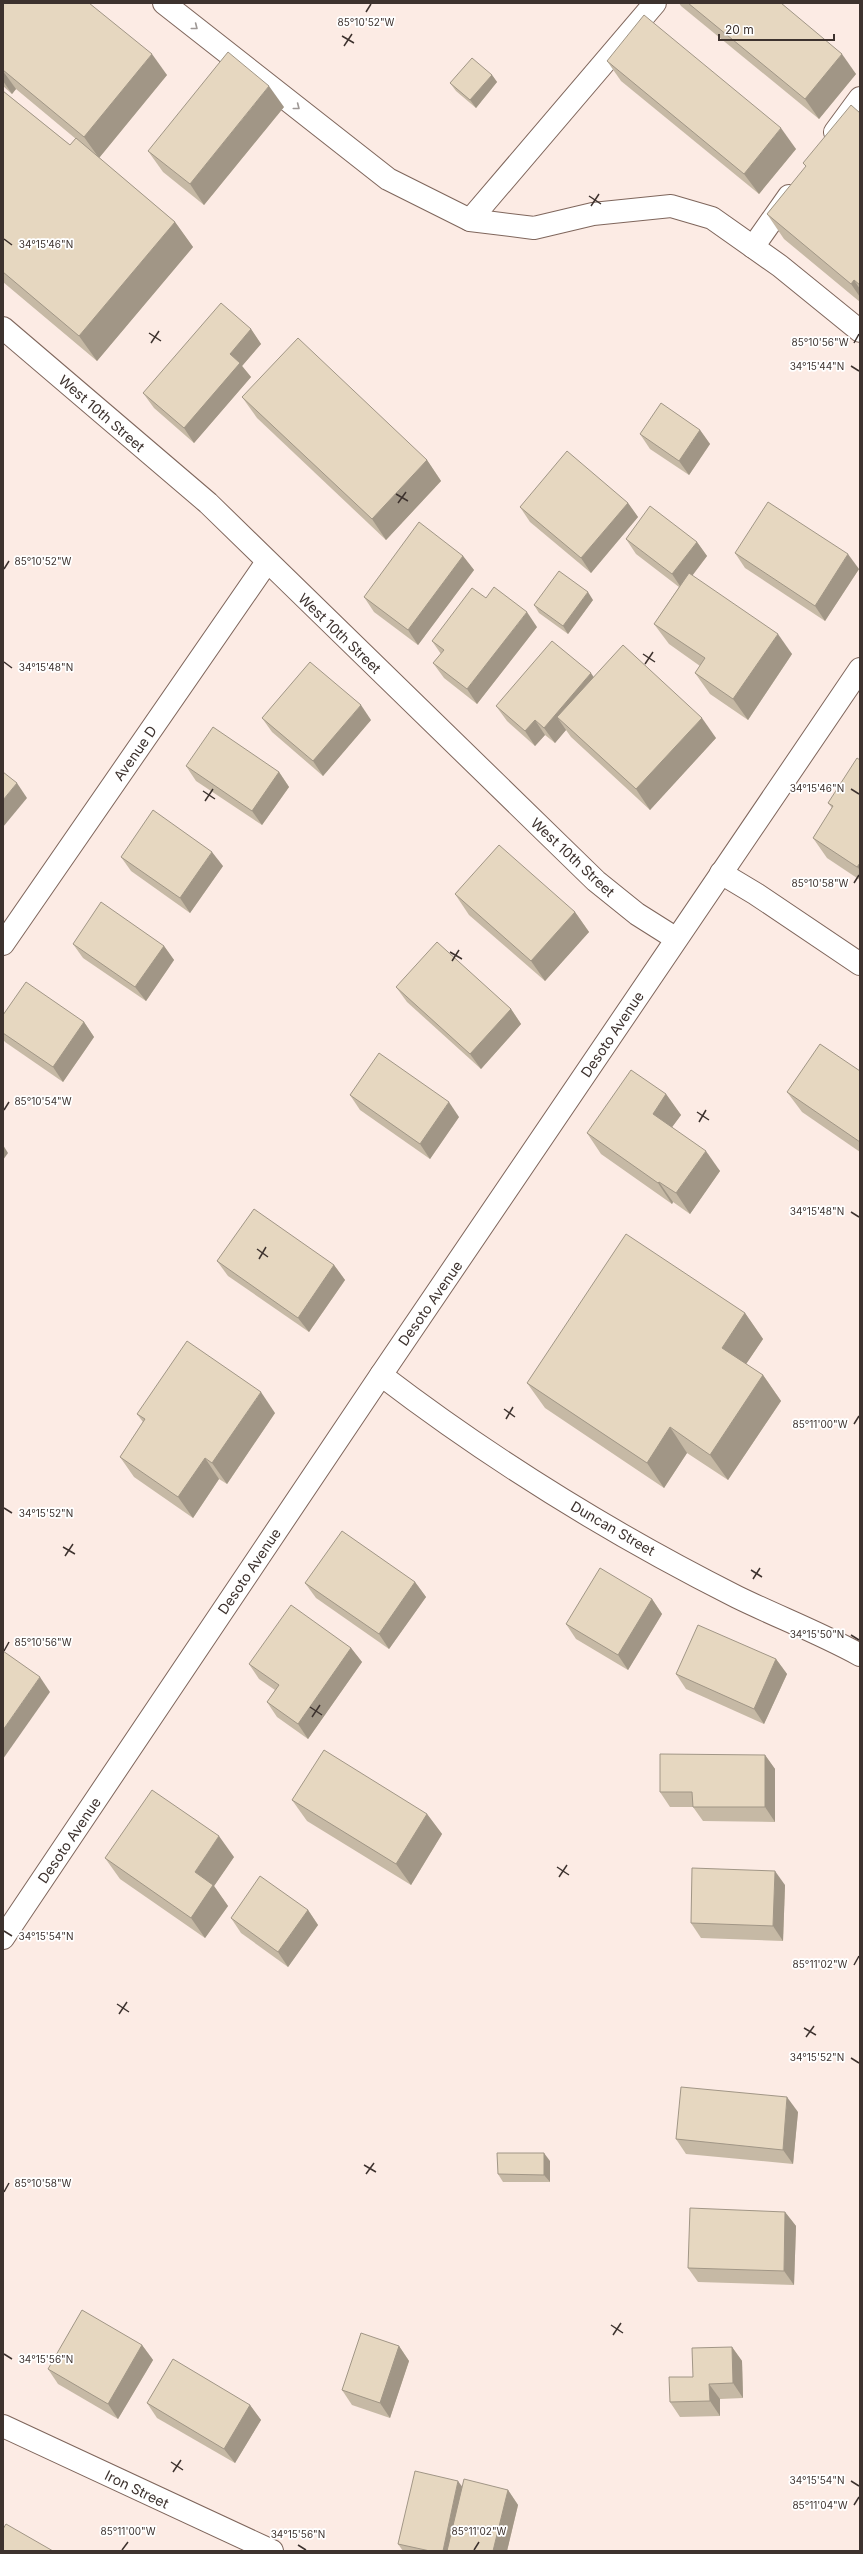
<svg xmlns="http://www.w3.org/2000/svg" width="863" height="2554" font-family="Inter,sans-serif">
<style>
.lines{fill:none;stroke-linecap:round;stroke-linejoin:round}
.minor-casing{stroke:#7f665c;stroke-width:24}
.minor{stroke:#fff;stroke-width:22}
.wall{fill:#c6b9a5}
.shaded-wall{fill:#a19686}
.building{fill:#e6d7c0;stroke:#a19686}
.oneway{stroke:#9e9896}
.ticks{fill:none;stroke:#3d322e;stroke-width:1.5}
.labels{text-anchor:middle;dominant-baseline:central;stroke-width:3.5;stroke-linejoin:round;paint-order:stroke}
.street-label{font-size:14px;fill:#3d322e;stroke:#fff}
.ticks-label{font-size:10px;text-anchor:middle;fill:#3d322e;stroke:#fff;stroke-width:3.5;stroke-linejoin:round;paint-order:stroke}
</style>
<rect width="100%" height="100%" fill="#fcebe4"/>
<g class="lines">
<defs>
<g id="minor">
<path d="M164,3L388,179L470,220L534,228L593,214L671,206L712,218L780,266L860,331"/>
<path d="M835,132L860,98"/>
<path d="M470,220L655,3"/>
<path d="M753,247L789,196"/>
<path d="M3,328L208,503L596,881L637,914L675,938"/>
<path d="M721,873L756,894L860,964"/>
<path d="M3,944L267,562"/>
<path d="M381,1375C491,1459 612,1534 737,1597C778,1617 820,1633 860,1655"/>
<path d="M3,1938L381,1375L860,669"/>
<path d="M3,2426L272,2551"/>
</g>
</defs>
<use href="#minor" class="minor-casing"/>
<use href="#minor" class="minor"/>
</g>
<g class="wall">
<path d="M3,3L167,75L99,158L175,222L193,247L97,361L3,282V91L70,145L76,139L16,89L12,94L3,86Z"/>
<path d="M679,3H781L856,74L819,119L681,6Z"/>
<path d="M607,61L796,149L759,194L621,81Z"/>
<path d="M492,75L497,82L476,108L456,91L450,83Z"/>
<path d="M284,107L204,205L163,172L148,151Z"/>
<path d="M860,113V302L784,239L767,214L806,167L803,163Z"/>
<path d="M251,329L261,344L242,366L251,377L194,443L154,408L143,393Z"/>
<path d="M242,397L427,460L441,481L386,540L257,418Z"/>
<path d="M700,430L710,444L689,475L650,449L640,434Z"/>
<path d="M628,503L638,517L591,573L530,522L520,507Z"/>
<path d="M626,539L697,542L707,556L692,576L792,654L748,720L710,694L695,673L700,666L669,644L654,624L679,587L636,554Z"/>
<path d="M735,553L859,569L825,621L745,568Z"/>
<path d="M463,556L474,570L418,645L374,612L364,597Z"/>
<path d="M593,600L568,634L539,613L534,605Z"/>
<path d="M537,627L477,704L444,678L433,663L441,654L432,641Z"/>
<path d="M593,677L716,738L650,810L571,737L566,730L555,743L545,735L535,746L507,721L496,706Z"/>
<path d="M262,718L371,720L323,776L272,732Z"/>
<path d="M860,760V880L827,858L813,838L832,808L828,803Z"/>
<path d="M186,766L279,772L289,787L262,825L196,781Z"/>
<path d="M121,857L223,866L190,913L131,871Z"/>
<path d="M455,894L575,912L589,932L545,981L469,915Z"/>
<path d="M73,944L164,946L174,960L146,1001L83,958Z"/>
<path d="M396,987L511,1009L521,1024L481,1069L407,1002Z"/>
<path d="M3,1015L84,1022L94,1037L63,1082L5,1042L3,1039Z"/>
<path d="M860,1071V1152L802,1112L787,1092Z"/>
<path d="M666,1094L681,1115L672,1127L720,1171L690,1214L673,1202L672,1204L601,1154L587,1133Z"/>
<path d="M350,1095L459,1117L430,1159L360,1110Z"/>
<path d="M217,1261L334,1265L345,1280L309,1332L228,1276Z"/>
<path d="M745,1313L763,1339L746,1364L763,1375L781,1401L728,1480L687,1453L664,1488L545,1408L527,1383Z"/>
<path d="M275,1413L227,1484L219,1479L193,1518L134,1477L120,1457L143,1422L137,1414Z"/>
<path d="M415,1582L426,1597L389,1649L316,1598L305,1583Z"/>
<path d="M652,1599L662,1614L628,1670L576,1639L566,1624Z"/>
<path d="M351,1648L362,1662L308,1739L277,1717L267,1702L275,1690L259,1679L249,1664Z"/>
<path d="M776,1659L787,1674L764,1724L686,1689L676,1674Z"/>
<path d="M765,1755L775,1769V1822L703,1821L693,1807H670L660,1792Z"/>
<path d="M292,1800L427,1814L442,1834L411,1885L307,1821Z"/>
<path d="M234,1857L214,1886L228,1906L205,1938L120,1879L105,1858Z"/>
<path d="M785,1885L783,1941L701,1938L691,1923Z"/>
<path d="M308,1910L318,1925L288,1967L241,1933L231,1918Z"/>
<path d="M798,2112L793,2164L686,2154L676,2139Z"/>
<path d="M550,2161V2182H503L498,2174Z"/>
<path d="M785,2212L796,2226L794,2285L698,2282L688,2268Z"/>
<path d="M142,2345L153,2360L118,2419L58,2384L48,2369Z"/>
<path d="M399,2346L409,2361L390,2418L352,2405L342,2390Z"/>
<path d="M732,2347L742,2361L743,2398L720,2399V2416L680,2417L670,2402L693,2377Z"/>
<path d="M147,2403L250,2405L261,2420L235,2463L157,2418Z"/>
<path d="M462,2487L508,2490L518,2505L507,2551H403L398,2544Z"/>
</g>
<g class="shaded-wall">
<path d="M152,54L167,75L99,158L84,137Z"/>
<path d="M842,54L856,74L819,119L805,99Z"/>
<path d="M3,71L16,89L12,94L3,81Z"/>
<path d="M492,75L497,82L476,108L470,100Z"/>
<path d="M269,86L284,107L204,205L190,184Z"/>
<path d="M781,128L796,149L759,194L744,174Z"/>
<path d="M175,222L193,247L97,361L79,336Z"/>
<path d="M854,280L860,289V297L851,284Z"/>
<path d="M251,329L261,344L242,366L251,377L194,443L184,428L230,354Z"/>
<path d="M700,430L710,444L689,475L679,461Z"/>
<path d="M427,460L441,481L386,540L372,519Z"/>
<path d="M628,503L638,517L591,573L581,558Z"/>
<path d="M697,542L707,556L682,589L672,574Z"/>
<path d="M848,554L859,569L825,621L815,606Z"/>
<path d="M463,556L474,570L418,645L408,630Z"/>
<path d="M588,592L593,600L568,634L563,626Z"/>
<path d="M527,612L537,627L477,704L467,689Z"/>
<path d="M778,634L792,654L748,720L733,699Z"/>
<path d="M591,673L601,688L557,717L566,730L555,743L544,728Z"/>
<path d="M361,705L371,720L323,776L313,761Z"/>
<path d="M702,718L716,738L650,810L636,789Z"/>
<path d="M535,720L545,735L535,746L525,731Z"/>
<path d="M279,772L289,787L262,825L252,811Z"/>
<path d="M17,783L27,798L3,827V800Z"/>
<path d="M212,852L223,866L190,913L180,898Z"/>
<path d="M860,863V870L857,867Z"/>
<path d="M575,912L589,932L545,981L531,961Z"/>
<path d="M164,946L174,960L146,1001L135,987Z"/>
<path d="M511,1009L521,1024L481,1069L470,1054Z"/>
<path d="M84,1022L94,1037L63,1082L53,1067Z"/>
<path d="M666,1094L681,1115L667,1134L653,1114Z"/>
<path d="M449,1102L459,1117L430,1159L420,1144Z"/>
<path d="M3,1145L8,1153L3,1160Z"/>
<path d="M706,1151L720,1171L690,1214L676,1193Z"/>
<path d="M659,1182L673,1202L672,1204L658,1183Z"/>
<path d="M334,1265L345,1280L309,1332L298,1318Z"/>
<path d="M745,1313L763,1339L740,1373L722,1348Z"/>
<path d="M763,1375L781,1401L728,1480L710,1455Z"/>
<path d="M261,1392L275,1413L227,1484L212,1463Z"/>
<path d="M670,1427L687,1453L664,1488L647,1463Z"/>
<path d="M205,1458L219,1479L193,1518L178,1497Z"/>
<path d="M415,1582L426,1597L389,1649L379,1634Z"/>
<path d="M652,1599L662,1614L628,1670L618,1655Z"/>
<path d="M351,1648L362,1662L308,1739L298,1724Z"/>
<path d="M776,1659L787,1674L764,1724L754,1709Z"/>
<path d="M40,1677L50,1692L3,1759V1730Z"/>
<path d="M765,1755L775,1769V1822L765,1807Z"/>
<path d="M427,1814L442,1834L411,1885L396,1864Z"/>
<path d="M219,1836L234,1857L214,1886L228,1906L205,1938L191,1918L195,1872Z"/>
<path d="M775,1871L785,1885L783,1941L773,1926Z"/>
<path d="M308,1910L318,1925L288,1967L278,1952Z"/>
<path d="M787,2097L798,2112L793,2164L783,2150Z"/>
<path d="M544,2153L550,2161V2182L544,2175Z"/>
<path d="M785,2212L796,2226L794,2285L784,2271Z"/>
<path d="M142,2345L153,2360L118,2419L108,2404Z"/>
<path d="M399,2346L409,2361L390,2418L380,2403Z"/>
<path d="M732,2347L742,2361L743,2398L733,2383Z"/>
<path d="M709,2384L720,2399V2416L710,2401Z"/>
<path d="M250,2405L261,2420L235,2463L224,2449Z"/>
<path d="M458,2481L469,2496L447,2551H443Z"/>
<path d="M508,2490L518,2505L507,2551H493Z"/>
</g>
<g class="building">
<path d="M3,3H89L152,54L84,137L3,70Z"/>
<path d="M688,3H781L842,54L805,99Z"/>
<path d="M644,15L781,128L744,174L607,61Z"/>
<path d="M228,52L269,86L190,184L148,151Z"/>
<path d="M472,58L492,75L470,100L450,83Z"/>
<path d="M3,91L70,145L76,138L175,222L79,336L3,272Z"/>
<path d="M851,105L860,113V285L854,280L851,284L767,214L806,166L803,163Z"/>
<path d="M221,303L251,329L230,354L240,363L184,428L143,393Z"/>
<path d="M298,338L427,460L372,519L242,397Z"/>
<path d="M661,403L700,430L679,461L640,434Z"/>
<path d="M567,451L628,503L581,558L520,507Z"/>
<path d="M768,502L848,554L815,606L735,553Z"/>
<path d="M650,506L697,542L672,574L626,539Z"/>
<path d="M419,522L463,556L408,630L364,597Z"/>
<path d="M559,571L588,592L563,626L534,605Z"/>
<path d="M689,573L778,634L733,699L695,673L705,658L654,624Z"/>
<path d="M494,587L527,612L467,689L433,663L444,650L432,641L472,588L486,598Z"/>
<path d="M552,641L591,673L544,728L535,720L525,731L496,706Z"/>
<path d="M623,645L702,718L636,789L557,717Z"/>
<path d="M310,662L361,705L313,761L262,718Z"/>
<path d="M213,727L279,772L252,811L186,766Z"/>
<path d="M857,758L860,760V863L857,867L813,838L833,806L828,803Z"/>
<path d="M3,772L17,783L3,800Z"/>
<path d="M153,810L212,852L180,898L121,857Z"/>
<path d="M499,845L575,912L531,961L455,894Z"/>
<path d="M101,902L164,946L135,987L73,944Z"/>
<path d="M437,942L511,1009L470,1054L396,987Z"/>
<path d="M26,982L84,1022L53,1067L3,1033V1015Z"/>
<path d="M820,1044L860,1071V1142L787,1092Z"/>
<path d="M379,1053L449,1102L420,1144L350,1095Z"/>
<path d="M631,1070L666,1094L653,1114L706,1151L676,1193L659,1182L658,1183L587,1133Z"/>
<path d="M254,1209L334,1265L298,1318L217,1261Z"/>
<path d="M626,1234L745,1313L722,1348L763,1375L710,1455L670,1427L647,1463L527,1383Z"/>
<path d="M187,1341L261,1392L212,1463L205,1458L178,1497L120,1457L145,1419L137,1414Z"/>
<path d="M342,1531L415,1582L379,1634L305,1583Z"/>
<path d="M600,1568L652,1599L618,1655L566,1624Z"/>
<path d="M291,1605L351,1648L298,1724L267,1702L279,1685L249,1664Z"/>
<path d="M698,1625L776,1659L754,1709L676,1674Z"/>
<path d="M3,1651L40,1677L3,1730Z"/>
<path d="M324,1750L427,1814L396,1864L292,1800Z"/>
<path d="M660,1754L765,1755V1807H693L692,1792H660Z"/>
<path d="M152,1790L219,1836L195,1872L213,1885L191,1918L105,1858Z"/>
<path d="M692,1868L775,1871L773,1926L691,1923Z"/>
<path d="M260,1876L308,1910L278,1952L231,1918Z"/>
<path d="M681,2087L787,2097L783,2150L676,2139Z"/>
<path d="M497,2153H544V2175L498,2174Z"/>
<path d="M690,2208L785,2212L784,2271L688,2268Z"/>
<path d="M82,2310L142,2345L108,2404L48,2369Z"/>
<path d="M361,2333L399,2346L380,2403L342,2390Z"/>
<path d="M732,2347L733,2383L709,2384L710,2401L670,2402L669,2377H693L692,2348Z"/>
<path d="M173,2359L250,2405L224,2449L147,2403Z"/>
<path d="M415,2471L458,2481L443,2551H430L398,2544Z"/>
<path d="M464,2479L508,2490L493,2551H447Z"/>
<path d="M6,2524L53,2551H3V2529Z"/>
</g>
<defs><path id="oneway-chevron" d="M-2-3.5L2.5 0L-2 3.5" fill="none" stroke-width="1.6" stroke-linecap="round" stroke-linejoin="round"/></defs>
<g class="oneway">
<use href="#oneway-chevron" transform="translate(195 27) rotate(38)"/>
<use href="#oneway-chevron" transform="translate(297 107) rotate(38)"/>
</g>
<path class="ticks" d="M366,12L371,4M342,36L354,43M344,46L352,34M589,196L601,204M591,206L599,194M4,239L12,245M149,333L161,341M151,343L159,331M854,343L859,334M851,366L859,371M396,494L408,501M398,503L406,492M4,569L9,561M643,654L655,662M4,662L12,668M645,664L653,652M851,789L859,794M203,791L215,799M205,801L213,789M854,883L859,875M450,952L462,959M452,961L459,950M4,1110L9,1102M697,1112L709,1120M699,1122L706,1110M851,1212L859,1217M257,1249L268,1257M259,1259L266,1247M504,1409L515,1417M506,1419L513,1407M854,1424L859,1416M4,1508L12,1513M63,1547L75,1554M65,1556L73,1544M751,1570L762,1577M753,1579L760,1568M851,1635L859,1640M4,1651L9,1642M310,1707L322,1715M312,1717L320,1705M557,1867L569,1875M559,1877L567,1865M4,1931L12,1936M854,1965L859,1956M117,2004L129,2012M119,2014L127,2002M804,2028L816,2035M806,2037L814,2026M851,2058L859,2063M364,2165L376,2172M366,2174L374,2163M4,2192L9,2183M611,2325L623,2333M613,2335L621,2323M4,2354L12,2359M171,2462L183,2470M173,2472L181,2460M851,2481L859,2486M854,2505L859,2497M298,2545L306,2550M122,2550L128,2542M474,2550L479,2542"/>
<g class="labels">
<g class="street-label">
<text transform="translate(102 413) rotate(41)">West 10th Street</text>
<text transform="translate(340 633) rotate(44)">West 10th Street</text>
<text transform="translate(135 753) rotate(-55)">Avenue D</text>
<text transform="translate(573 857) rotate(43)">West 10th Street</text>
<text transform="translate(612 1034) rotate(-56)">Desoto Avenue</text>
<text transform="translate(430 1303) rotate(-55)">Desoto Avenue</text>
<text transform="translate(613 1528) rotate(30)">Duncan Street</text>
<text transform="translate(249 1571) rotate(-56)">Desoto Avenue</text>
<text transform="translate(69 1840) rotate(-56)">Desoto Avenue</text>
<text transform="translate(137 2489) rotate(26)">Iron Street</text>
</g>
</g>
<g class="ticks-label">
<text x="366" y="26">85°10'52"W</text>
<text x="46" y="248">34°15'46"N</text>
<text x="820" y="346">85°10'56"W</text>
<text x="817" y="370">34°15'44"N</text>
<text x="43" y="565">85°10'52"W</text>
<text x="46" y="671">34°15'48"N</text>
<text x="817" y="792">34°15'46"N</text>
<text x="820" y="887">85°10'58"W</text>
<text x="43" y="1105">85°10'54"W</text>
<text x="817" y="1215">34°15'48"N</text>
<text x="820" y="1428">85°11'00"W</text>
<text x="46" y="1517">34°15'52"N</text>
<text x="817" y="1638">34°15'50"N</text>
<text x="43" y="1646">85°10'56"W</text>
<text x="46" y="1940">34°15'54"N</text>
<text x="820" y="1968">85°11'02"W</text>
<text x="817" y="2061">34°15'52"N</text>
<text x="43" y="2187">85°10'58"W</text>
<text x="46" y="2363">34°15'56"N</text>
<text x="817" y="2484">34°15'54"N</text>
<text x="820" y="2509">85°11'04"W</text>
<text x="128" y="2535">85°11'00"W</text>
<text x="479" y="2535">85°11'02"W</text>
<text x="298" y="2538">34°15'56"N</text>
</g>
<rect width="863" height="2554" fill="none" stroke="#3d322e" stroke-width="8"/>
<path d="M719 34v6h115v-6" fill="none" stroke="#3d322e" stroke-width="2"/>
<text x="725" y="34" font-size="12" fill="#3d322e" stroke="#ffffff" stroke-width="3" paint-order="stroke">20 m</text>
</svg>
